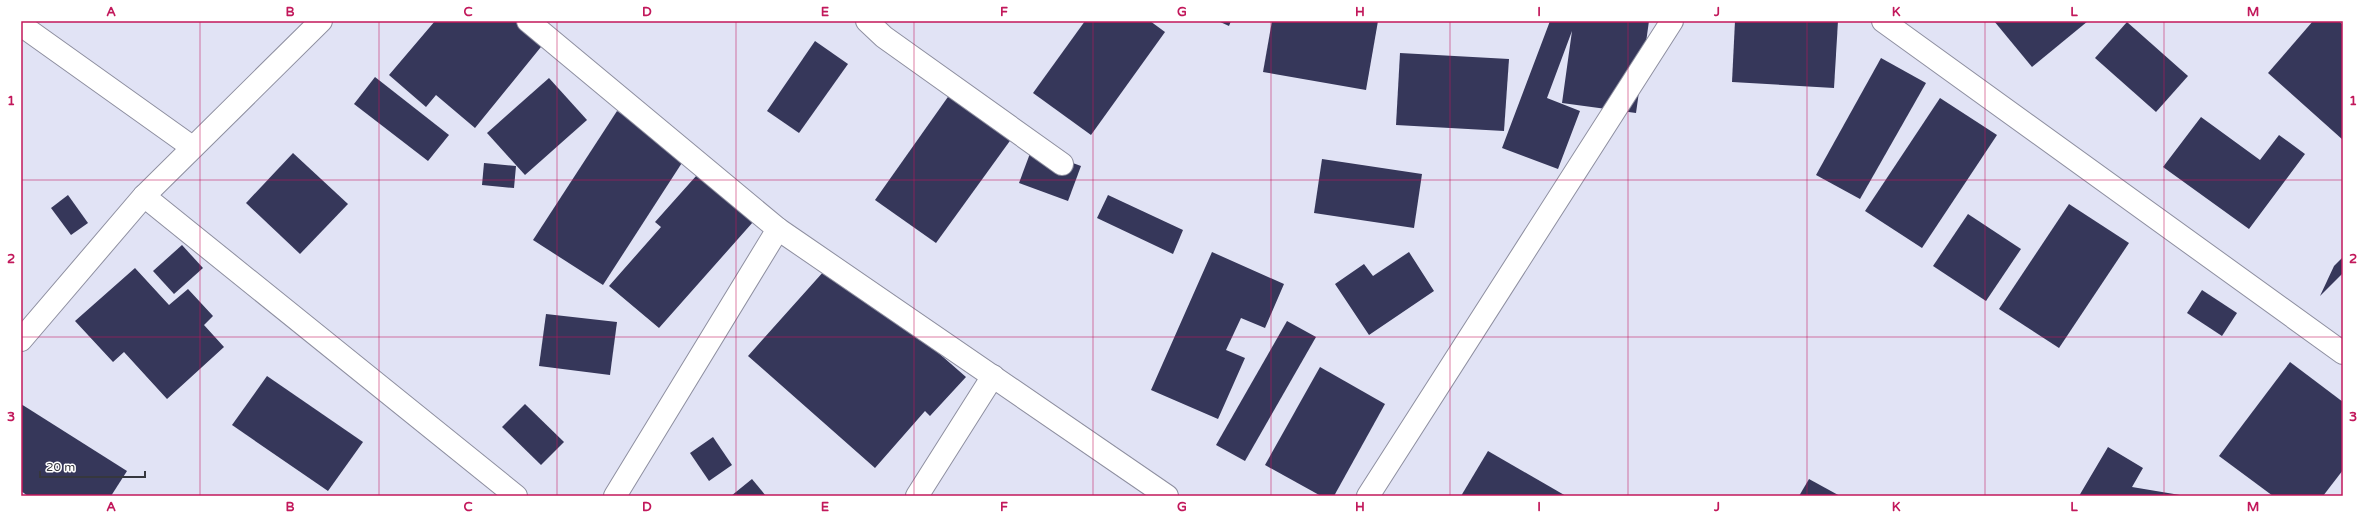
<svg xmlns="http://www.w3.org/2000/svg" width="2364" height="517" font-family="'Varela Round',sans-serif">
<style>
.building{fill:#36375a}
.lines{fill:none;stroke-linecap:round;stroke-linejoin:round}
.minor-casing{stroke:#8e8fa0;stroke-width:24}
.minor{stroke:#fff;stroke-width:22}
.grid{fill:none;stroke:#c2185b;stroke-width:1;stroke-opacity:0.55}
.neatline{fill:none;stroke:#c2185b;stroke-width:1.5}
.grid-label{font-size:13px;text-anchor:middle;font-weight:bold;fill:#c2185b}
</style>
<rect width="100%" height="100%" fill="#e1e3f5"/>
<g class="building">
<path d="M435,21H519L545,42L475,128L436,95L426,107L389,75Z"/>
<path d="M1085,21H1150L1165,32L1091,135L1033,93Z"/>
<path d="M1218,21H1231L1229,26Z"/>
<path d="M1272,21H1378L1366,90L1263,72Z"/>
<path d="M1550,21H1649L1636,113L1562,103L1572,31L1547,98L1580,111L1558,169L1502,148Z"/>
<path d="M1735,21H1838L1834,88L1732,82Z"/>
<path d="M1994,21H2088L2032,67Z"/>
<path d="M2313,21H2339L2343,25V140L2268,73Z"/>
<path d="M2127,22L2188,76L2156,112L2095,58Z"/>
<path d="M815,41L848,64L799,133L767,111Z"/>
<path d="M1400,53L1509,59L1504,131L1396,125Z"/>
<path d="M1881,58L1926,83L1860,199L1816,175Z"/>
<path d="M375,77L449,135L428,161L354,104Z"/>
<path d="M549,78L587,120L525,175L487,133Z"/>
<path d="M950,94L1012,138L936,243L875,200Z"/>
<path d="M1940,98L1997,135L1922,248L1865,211Z"/>
<path d="M617,111L687,155L603,285L533,240Z"/>
<path d="M2201,117L2260,160L2279,135L2305,154L2249,229L2163,167Z"/>
<path d="M1032,148L1081,166L1068,201L1019,183Z"/>
<path d="M293,153L348,204L300,254L246,203Z"/>
<path d="M1322,159L1422,174L1414,228L1314,213Z"/>
<path d="M484,163L516,166L514,188L482,185Z"/>
<path d="M705,166L761,213L659,328L609,286L661,227L655,222Z"/>
<path d="M68,195L88,223L71,235L51,208Z"/>
<path d="M1108,195L1183,230L1173,254L1097,218Z"/>
<path d="M2069,204L2129,243L2059,348L1999,309Z"/>
<path d="M1968,214L2021,249L1986,301L1933,266Z"/>
<path d="M182,245L203,268L174,294L153,271Z"/>
<path d="M1212,252L1284,284L1265,328L1241,318L1226,350L1245,358L1218,419L1151,390Z"/>
<path d="M1409,252L1434,291L1369,335L1335,284L1364,264L1373,276Z"/>
<path d="M2343,257V273L2320,296L2334,266Z"/>
<path d="M833,261L966,377L930,416L925,411L875,468L748,356Z"/>
<path d="M135,268L169,305L188,289L213,316L204,325L224,347L167,399L124,352L113,362L75,321Z"/>
<path d="M2202,290L2237,313L2222,336L2187,313Z"/>
<path d="M546,314L617,322L610,375L539,366Z"/>
<path d="M1287,321L1316,337L1245,461L1216,445Z"/>
<path d="M2290,362L2343,402V470L2323,496H2273L2219,456Z"/>
<path d="M1320,367L1385,404L1334,496H1321L1265,465Z"/>
<path d="M267,376L363,442L328,491L232,425Z"/>
<path d="M21,404L127,471L111,496H28L21,491Z"/>
<path d="M525,404L564,442L541,465L502,427Z"/>
<path d="M713,437L732,465L709,481L690,453Z"/>
<path d="M2108,447L2143,468L2132,487L2186,496H2079Z"/>
<path d="M1488,451L1566,496H1461Z"/>
<path d="M752,479L766,496H731Z"/>
<path d="M1809,479L1840,496H1799Z"/>
</g>
<g class="lines">
<defs>
<g id="minor">
<path d="M528,21L778,229L1167,496"/>
<path d="M867,21L884,37L1062,164"/>
<path d="M1883,21L2343,353"/>
<path d="M21,25L192,147"/>
<path d="M144,196L516,496"/>
<path d="M21,340L144,196L321,21"/>
<path d="M615,496L778,229"/>
<path d="M917,496L993,376"/>
<path d="M1368,496L1672,21"/>
</g>
</defs>
<use href="#minor" class="minor-casing"/>
<use href="#minor" class="minor"/>
</g>
<path class="grid" d="M200,21V496M379,21V496M557,21V496M736,21V496M914,21V496M1093,21V496M1271,21V496M1450,21V496M1628,21V496M1807,21V496M1985,21V496M2164,21V496M21,180H2343M21,337H2343"/>
<rect width="2364" height="517" fill="none" stroke="#ffffff" stroke-width="44"/>
<path d="M40 471v6h105v-6" fill="none" stroke="#36373e" stroke-width="2"/>
<text x="46" y="471" font-size="12" fill="#36373e" stroke="#ffffff" stroke-width="3" paint-order="stroke">20 m</text>
<rect x="22" y="22" width="2320" height="473" class="neatline"/>
<g class="grid-label">
<text x="111" y="16">A</text>
<text x="290" y="16">B</text>
<text x="468" y="16">C</text>
<text x="647" y="16">D</text>
<text x="825" y="16">E</text>
<text x="1004" y="16">F</text>
<text x="1182" y="16">G</text>
<text x="1360" y="16">H</text>
<text x="1539" y="16">I</text>
<text x="1717" y="16">J</text>
<text x="1896" y="16">K</text>
<text x="2074" y="16">L</text>
<text x="2253" y="16">M</text>
<text x="11" y="105">1</text>
<text x="2353" y="105">1</text>
<text x="11" y="263">2</text>
<text x="2353" y="263">2</text>
<text x="11" y="421">3</text>
<text x="2353" y="421">3</text>
<text x="111" y="511">A</text>
<text x="290" y="511">B</text>
<text x="468" y="511">C</text>
<text x="647" y="511">D</text>
<text x="825" y="511">E</text>
<text x="1004" y="511">F</text>
<text x="1182" y="511">G</text>
<text x="1360" y="511">H</text>
<text x="1539" y="511">I</text>
<text x="1717" y="511">J</text>
<text x="1896" y="511">K</text>
<text x="2074" y="511">L</text>
<text x="2253" y="511">M</text>
</g>
</svg>
